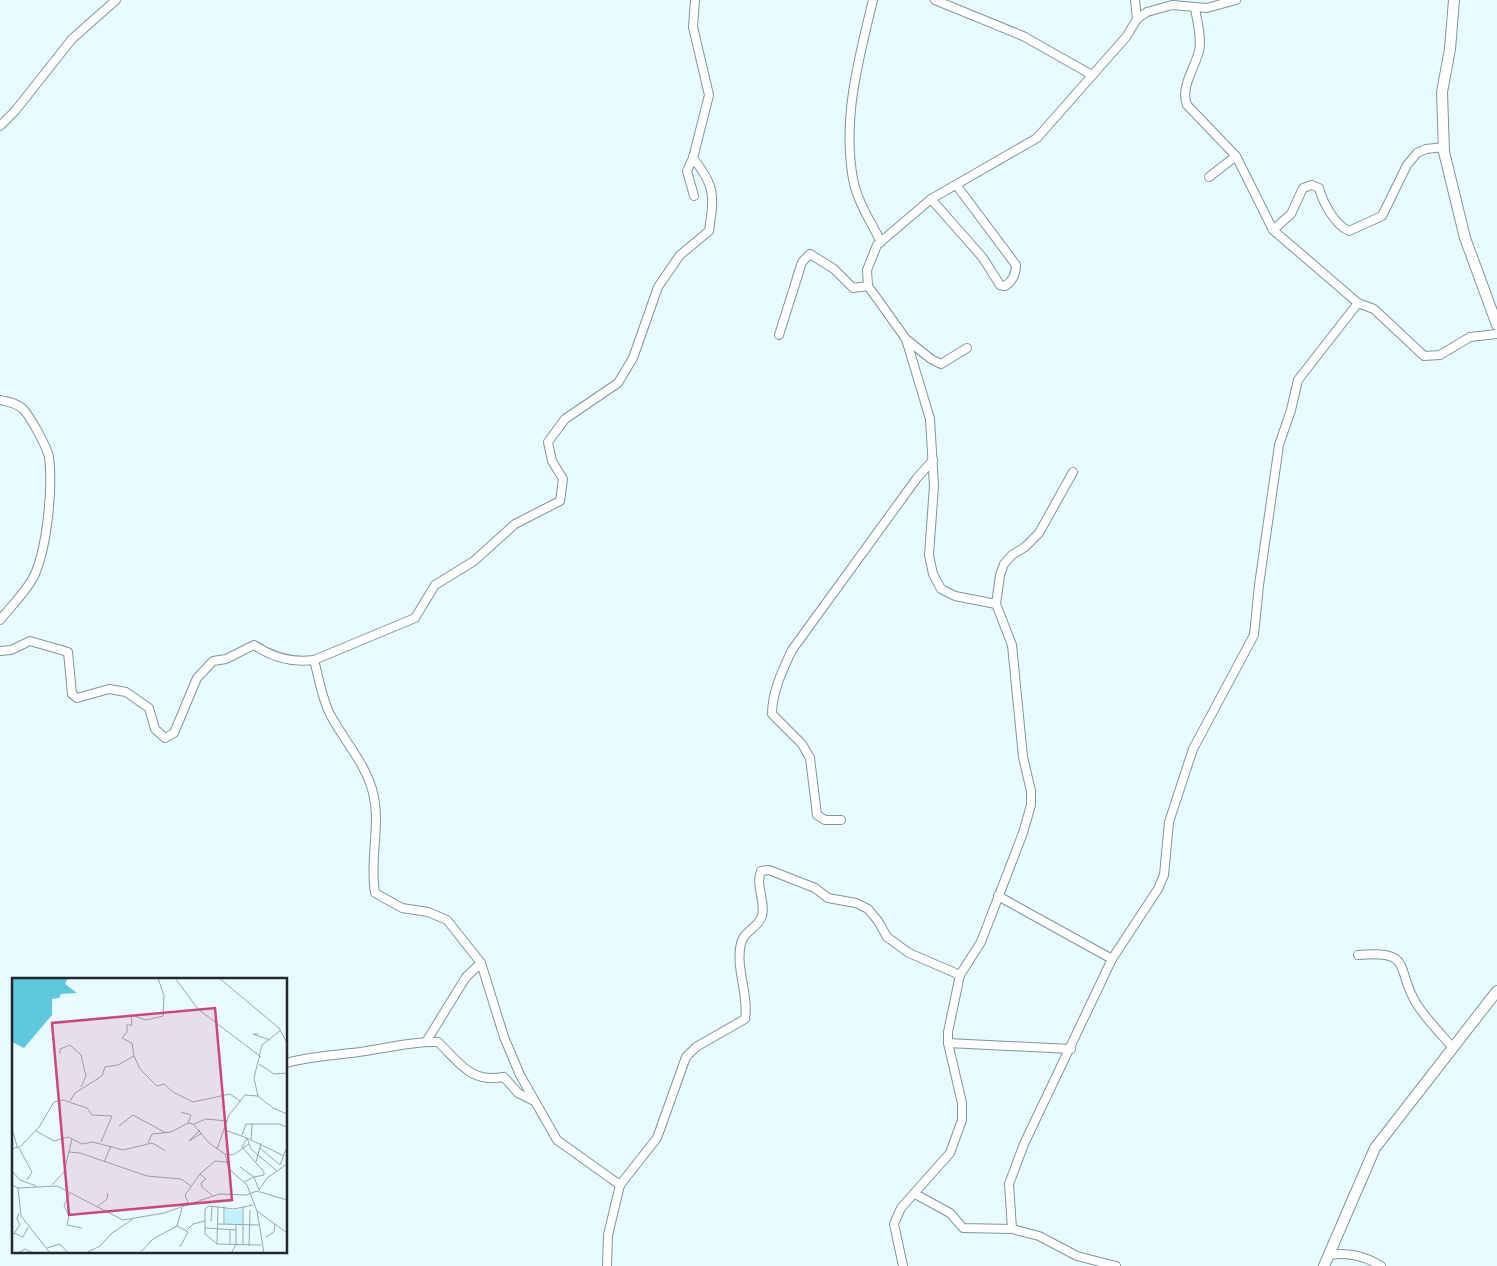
<svg xmlns="http://www.w3.org/2000/svg" width="1497" height="1266" font-family="'DM Sans',sans-serif">
<style>
.lines{fill:none;stroke-linecap:round;stroke-linejoin:round}
.street-casing{stroke:#80959a;stroke-width:10}
.secondary-casing{stroke:#80959a;stroke-width:12}
.street{stroke:#fff;stroke-width:8}
.secondary{stroke:#fff;stroke-width:10}
.inset-road{fill:none;stroke:#98a7aa;stroke-width:1}
.view{fill:#d04478;fill-opacity:0.15;stroke:#d04478;stroke-width:2.5}
.inset-edge{fill:none;stroke:#1f282a;stroke-width:2.5}
</style>
<rect width="100%" height="100%" fill="#e8fbff"/>
<g class="lines">
<defs>
<g id="street">
<path d="M873,0C859,58 842,118 853,179C857,201 871,222 881,242"/>
<path d="M935,0L1023,36L1092,75"/>
<path d="M1135,0L1137,19"/>
<path d="M1195,8C1197,21 1202,38 1199,51C1195,68 1180,87 1187,105L1236,156L1273,230L1358,303L1374,309L1424,356L1440,355L1470,337L1497,334"/>
<path d="M0,126L15,111L72,39L116,0"/>
<path d="M693,158L687,171L694,196"/>
<path d="M1209,177L1236,156"/>
<path d="M931,199L983,258L1000,285L1005,286C1013,281 1016,274 1016,265L957,186"/>
<path d="M1273,230L1291,214L1303,188L1312,185L1319,188C1323,203 1335,225 1349,231L1382,216L1407,165L1417,153L1426,149L1444,147"/>
<path d="M779,335L802,262L810,254L834,269L853,288L868,286"/>
<path d="M906,339L931,359L941,364L967,348"/>
<path d="M0,400C8,402 18,403 24,410C31,418 47,447 49,457C53,488 47,546 35,574C28,590 11,606 0,620"/>
<path d="M996,604L955,596L941,589L933,574L929,555L934,486L930,419L906,339L868,286L867,270L877,245L931,199L1037,138L1126,37L1137,19L1147,12L1172,5L1207,8L1236,0"/>
<path d="M0,651L11,650L30,641L68,652L72,694L77,698L109,689L126,692L149,708L155,729L165,738L174,733L197,678L213,661L226,659L254,645C272,657 292,663 314,660L415,618L435,585L474,561L515,524L560,501L563,479L552,461L548,442L565,419L618,383L633,358L658,287L680,255L709,231C714,196 716,187 693,158L709,95L693,27L695,0"/>
<path d="M314,660C319,678 322,700 331,716C344,740 364,762 372,789C382,823 369,859 375,893L402,908L428,912L447,920L481,963L504,1037L520,1075L557,1140L620,1185"/>
<path d="M841,820H825L817,815L810,758L802,744L772,714C772,692 783,669 792,650L917,478L933,460"/>
<path d="M998,896L1112,959"/>
<path d="M1358,955C1414,950 1395,968 1416,1003C1426,1019 1441,1034 1453,1048"/>
<path d="M426,1042L466,977L481,963"/>
<path d="M948,1043L1071,1049"/>
<path d="M286,1063C309,1057 327,1056 351,1053C381,1050 408,1041 438,1042C461,1064 470,1083 504,1077L518,1093L532,1100"/>
<path d="M915,1194L950,1213L963,1228L1012,1229L1039,1236L1077,1256L1116,1266"/>
<path d="M1012,1229L1009,1184L1024,1144L1112,959L1158,889L1164,875L1169,822L1193,749L1254,635L1259,585L1279,445L1291,410L1298,380L1358,303"/>
<path d="M1330,1255C1349,1252 1365,1256 1381,1266"/>
<path d="M607,1266L608,1235L620,1185L657,1138L686,1057L696,1047L745,1019C749,994 735,968 741,943C744,931 758,928 762,916C766,901 755,886 761,871L769,870L815,888L828,898L856,903L868,909L878,921L887,937L909,953L960,975"/>
<path d="M903,1266L894,1224L901,1208L950,1153L962,1120V1103L948,1043V1032L960,975L981,942L1023,833L1031,805V791L1023,757L1012,645L996,604L1000,575L1004,564L1012,555L1025,547L1039,533L1073,472"/>
</g>
<g id="secondary">
<path d="M1454,0L1450,49L1442,92L1444,152L1465,238L1497,325"/>
<path d="M1324,1266L1375,1148L1497,991"/>
</g>
</defs>
<use href="#street" class="street-casing"/>
<use href="#secondary" class="secondary-casing"/>
<use href="#street" class="street"/>
<use href="#secondary" class="secondary"/>
</g>
<g transform="translate(12 978)">
<rect width="275" height="275" fill="#e8fbff"/>
<path d="M213,230L222,233L230,231V246H213Z" fill="#bff2fd"/>
<path d="M0,0H56L53,6L65,15L49,16L47,20L40,21V37L12,70L0,64Z" fill="#5fc8dc"/>
<path class="inset-road" d="M146,0L152,18L151,38L134,42L119,37L120,47H115V54L110,60L120,65L122,78L128,91L145,108L152,106L161,114L181,124L218,116L228,123M163,0L186,31L249,79M207,0L267,50L275,65M246,56H241L258,62M48,76V71L58,67L69,77L74,98L69,109M247,86L262,96L275,95M246,118L242,100L250,67L269,52M58,123L63,115L90,98L93,89L106,87L122,78M169,134L179,137L176,145M182,146L194,141L215,143M107,148L121,137L154,155M188,152L177,163L190,155M213,152L235,160L230,169M24,153L42,163L56,159L70,166L81,164L111,172L140,165L154,173M230,157L234,146H267L275,149M239,162L240,146M136,165L140,156L159,154L176,145L181,146L197,165L213,176L217,191L235,207L245,233L252,275M230,169L252,194V197L242,199L247,212M4,170L9,168L27,149L42,124L51,122L75,130L80,137L100,138L89,164M7,170L20,194L15,202M248,170L268,187M205,171L217,137L233,117L246,118L261,130L275,136M0,172L5,168L1,154M57,174L68,175L135,198L169,201L179,208M214,176L221,177L237,166M92,184L99,168M244,184L249,165M268,187L275,169M228,189L242,199L232,204M0,193L8,202L24,208M265,193L239,171L235,160L272,178M188,196L194,201L189,205L190,209L200,217M0,207L6,210L45,208L111,242L152,235L207,216L234,217L245,213L275,222M40,207L52,194L60,161M6,210L9,238L38,275M247,212L255,200L275,186M57,216L52,228L57,238L55,247L70,250M177,227L173,217L188,196L203,183L215,184M241,227L222,231L197,228L193,231V256L205,266L249,267M85,229L95,221L96,215M245,233L275,255M199,243L200,228M206,246L247,247M212,247V228M193,250L224,252M175,252L181,246L193,243M2,255L11,259L16,249M0,258L8,247L5,241L7,235M254,259L262,254L263,246M205,266L206,228M218,267V251M231,267V229M237,268L238,232M168,269L176,254L165,248L170,230M35,270L48,266L56,275M6,275L13,271L21,275M74,275L88,268L100,255L121,241M128,275L141,261L165,248M219,275L224,267V247"/>
<path class="view" d="M203,30L220,222L57,237L40,45Z"/>
<rect width="275" height="275" class="inset-edge"/>
</g>
</svg>
